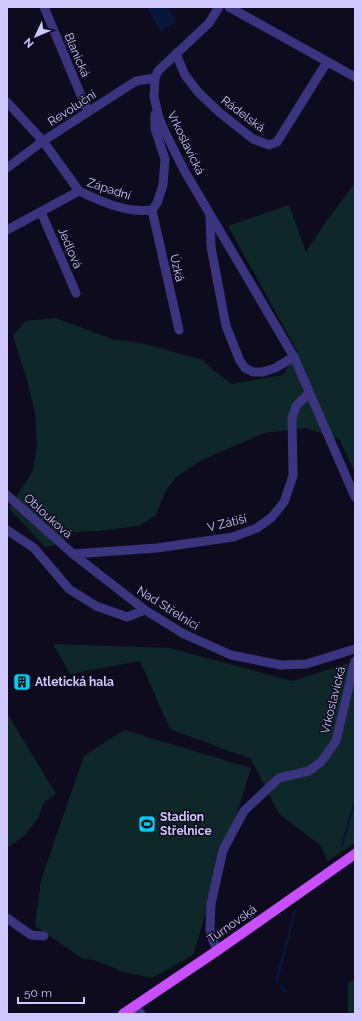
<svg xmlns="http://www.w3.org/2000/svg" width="362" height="1021" font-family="Raleway,sans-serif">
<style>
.green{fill:#0e2728}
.water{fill:#07173b}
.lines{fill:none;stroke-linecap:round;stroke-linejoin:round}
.stream{stroke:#07173b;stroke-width:2.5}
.minor{stroke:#3b347e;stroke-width:9}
.major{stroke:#c74fff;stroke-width:10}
.labels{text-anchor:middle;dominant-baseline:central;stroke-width:3;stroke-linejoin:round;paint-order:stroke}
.street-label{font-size:12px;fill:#d1c8ff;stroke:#0f0b1e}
.poi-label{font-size:12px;font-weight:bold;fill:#d1c8ff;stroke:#0f0b1e;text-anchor:start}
</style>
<rect width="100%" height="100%" fill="#0f0b1e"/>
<g class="green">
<path d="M355,183V472L339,439L306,428L264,433L202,460L176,477L165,492L156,515L139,526L99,531L72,532L61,544L45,547L9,508L33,471L37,445L35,412L27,380L13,336L25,321L56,318L112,339L141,343L203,360L213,370L232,384L283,375L297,351L228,226L289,205L306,252L323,226Z"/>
<path d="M53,644L170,648L292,681L355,661V843L328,861L320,845L279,814L251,759L170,729L140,661L70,674Z"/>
<path d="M7,713L56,794L44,802L38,818L24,836L7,848Z"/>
<path d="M124,730L251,768L193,955L152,978L124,972L94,960L83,959L35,926L41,880L84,756Z"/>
<path d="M355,979V1014H348V983Z"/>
</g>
<path class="water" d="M148,7H168L177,21L161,31L147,8Z"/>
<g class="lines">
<g class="stream">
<path d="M342,846L355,800"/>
<path d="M278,982L277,979L295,911"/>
<path d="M281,986L285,992"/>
</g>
<g class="minor">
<path d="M44,7L88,112"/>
<path d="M219,7L209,23L158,71L155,78L154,97L159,118L165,132L184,170L294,357L355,497"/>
<path d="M229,7L355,77"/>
<path d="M176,54L185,75L198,92L219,112L253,139L269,145L277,142L327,62"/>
<path d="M7,102L43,141L79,191"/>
<path d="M7,168L43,141L136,81L155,78"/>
<path d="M79,191C102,202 126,213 152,210L157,203L163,185L165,159L155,129V114"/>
<path d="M152,210L179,330"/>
<path d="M41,212L76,293"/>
<path d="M210,216L211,247L226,326L240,361L245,368L253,372H263L275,368L294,357"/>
<path d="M7,230L79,191"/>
<path d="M7,495L73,554L145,610L184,634L231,655L281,665L306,664L355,649"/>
<path d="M7,530L34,548L69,589L96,606L127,617L145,610"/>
<path d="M73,554L157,548L233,537L257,528L272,517L284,502L293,476L292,418L296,406L309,393"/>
<path d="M7,918L31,935L44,936"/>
<path d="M218,950L213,941L210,929L211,904L223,850L244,811L279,778L309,771L321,762L336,741L355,661"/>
<path d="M134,1006L141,1014"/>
</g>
<path class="major" d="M123,1014L218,950L355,854"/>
</g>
<defs>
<symbol id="building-square" viewBox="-11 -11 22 22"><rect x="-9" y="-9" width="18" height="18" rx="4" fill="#00cdf3" stroke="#0f0b1e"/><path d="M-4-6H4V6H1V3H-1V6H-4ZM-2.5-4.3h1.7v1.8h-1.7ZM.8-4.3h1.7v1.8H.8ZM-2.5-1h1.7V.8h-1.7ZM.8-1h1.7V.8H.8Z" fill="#111"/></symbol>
<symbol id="stadium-square" viewBox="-11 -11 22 22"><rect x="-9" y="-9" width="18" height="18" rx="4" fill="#00cdf3" stroke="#0f0b1e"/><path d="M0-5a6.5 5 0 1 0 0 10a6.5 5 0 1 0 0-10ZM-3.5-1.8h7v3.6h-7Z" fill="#111"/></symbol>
</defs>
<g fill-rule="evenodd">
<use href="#building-square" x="12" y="672" width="20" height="20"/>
<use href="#stadium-square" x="137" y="814" width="20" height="20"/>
</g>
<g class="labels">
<g class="street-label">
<text transform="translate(77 55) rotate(67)">Blanická</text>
<text transform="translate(72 108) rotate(-33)">Revoluční</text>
<text transform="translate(243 114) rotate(37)">Rádelská</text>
<text transform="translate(186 143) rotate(64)">Vrkoslavická</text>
<text transform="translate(109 189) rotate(18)">Západní</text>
<text transform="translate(70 248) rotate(67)">Jedlová</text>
<text transform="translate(177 268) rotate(77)">Úzká</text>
<text transform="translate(48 516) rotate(42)">Oblouková</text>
<text transform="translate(227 523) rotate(-14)">V Zátiší</text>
<text transform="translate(168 608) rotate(32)">Nad Střelnicí</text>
<text transform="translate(333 700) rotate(-76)">Vrkoslavická</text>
<text transform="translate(232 924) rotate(-35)">Turnovská</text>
</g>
<g class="poi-label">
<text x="35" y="682">Atletická hala</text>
<text x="160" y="817">Stadion<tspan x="160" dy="14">Střelnice</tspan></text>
</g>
</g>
<rect width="362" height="1021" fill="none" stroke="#d1c8ff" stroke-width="16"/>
<g transform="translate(36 36) rotate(226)" stroke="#0f0b1e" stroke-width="3" paint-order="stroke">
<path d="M0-3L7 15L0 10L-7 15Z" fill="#d1c8ff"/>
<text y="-6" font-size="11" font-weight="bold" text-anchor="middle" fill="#d1c8ff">N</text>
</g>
<path d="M18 997v6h66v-6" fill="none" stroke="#d1c8ff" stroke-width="2"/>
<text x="24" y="997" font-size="12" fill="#d1c8ff" stroke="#0f0b1e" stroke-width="3" paint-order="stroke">50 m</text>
</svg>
